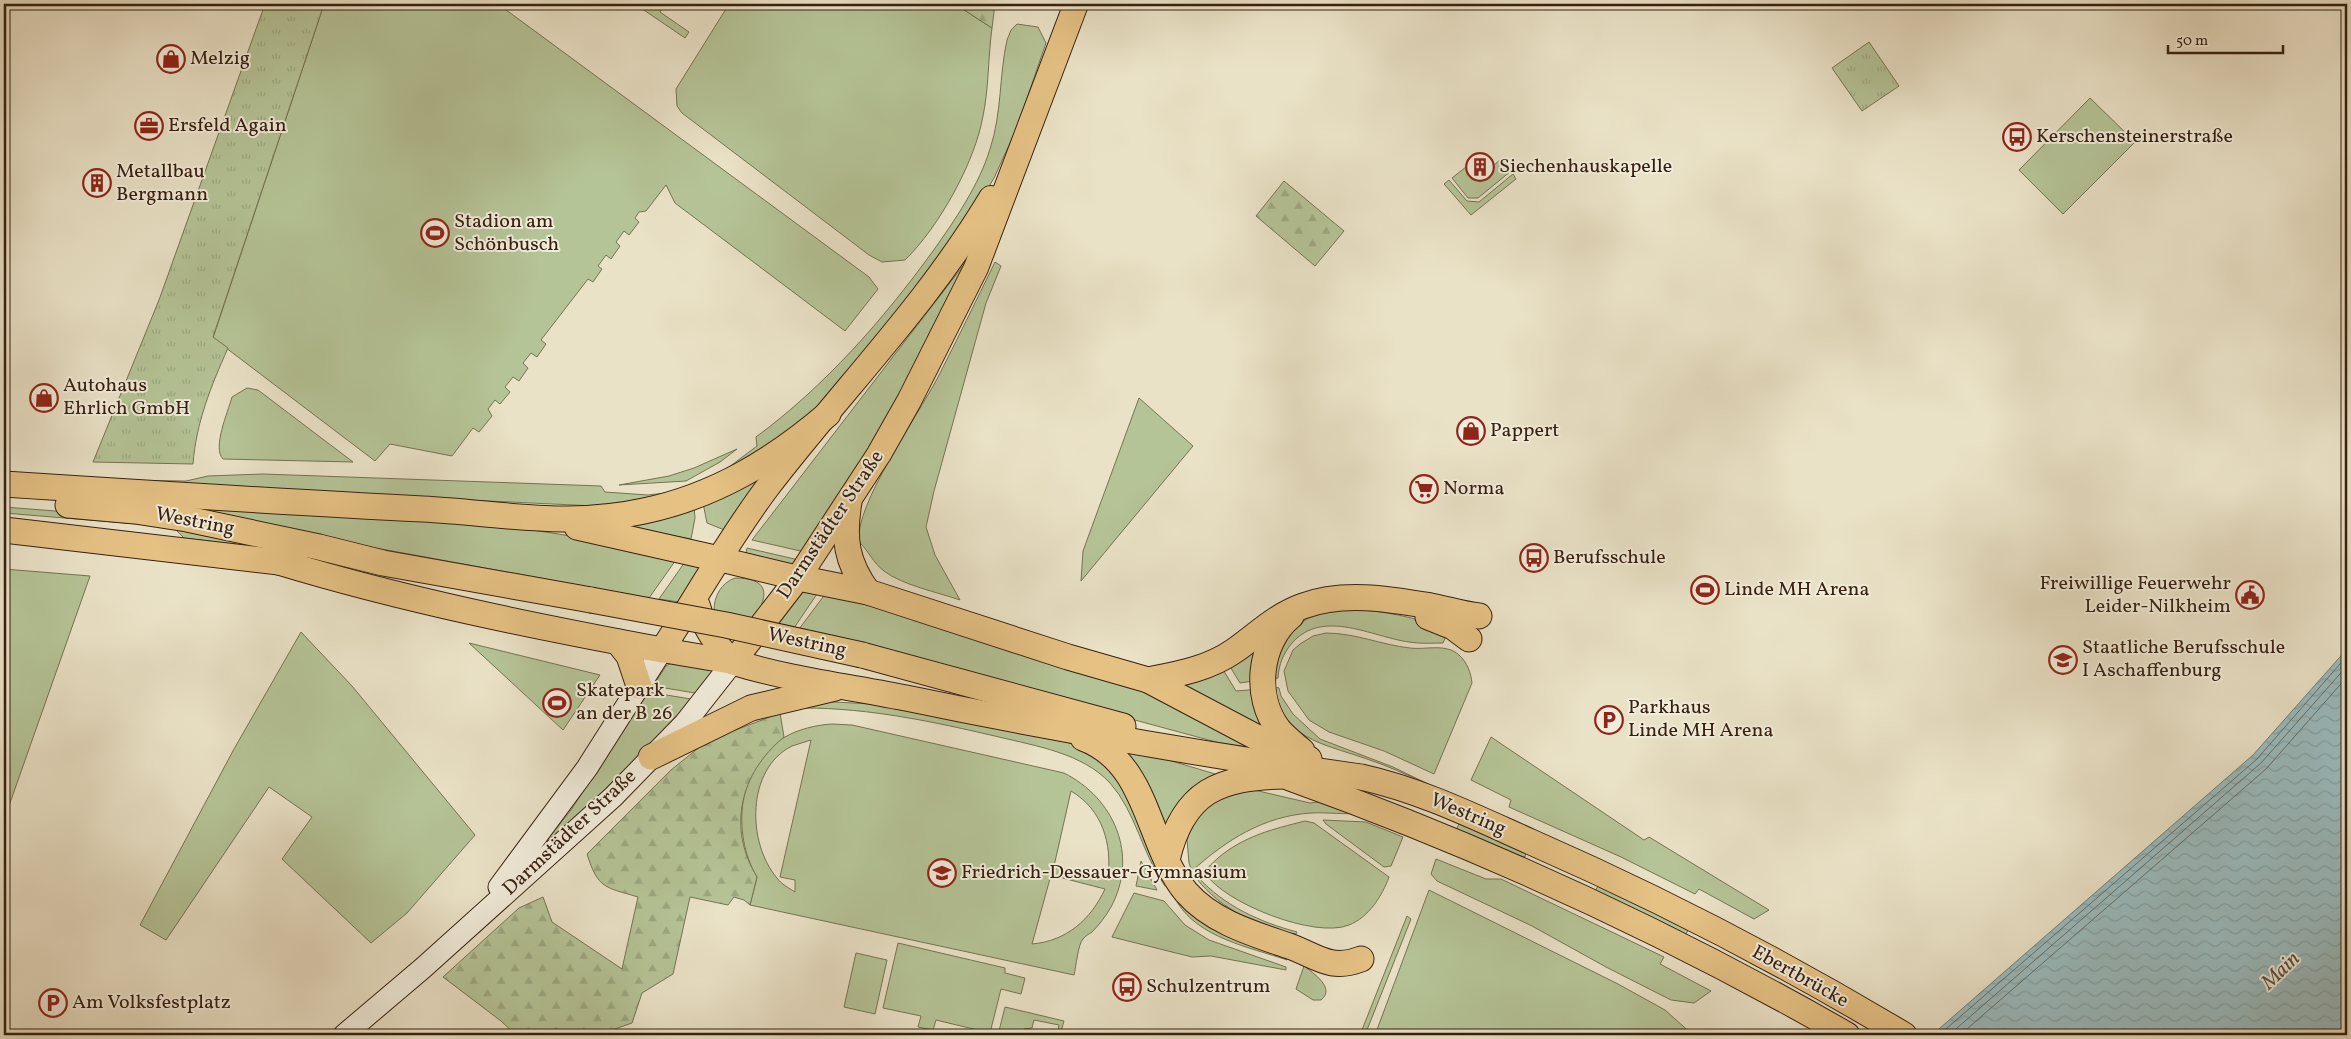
<svg xmlns="http://www.w3.org/2000/svg" width="2351" height="1039" font-family="Vollkorn,serif">
<style>
.green{fill:#b5c497;stroke:#767253;fill-rule:evenodd}
.forest{fill:url(#forest-firs);stroke:#767253}
.park{fill:url(#park-tufts);stroke:#767253}
.water{fill:url(#water-waves);stroke:#737e79}
.lines{fill:none;stroke-linecap:round;stroke-linejoin:round}
.shore{stroke:#696e67;stroke-width:1}
.secondary-casing{stroke:#37200f;stroke-width:23}
.primary-casing{stroke:#37200f;stroke-width:26}
.trunk-casing{stroke:#37200f;stroke-width:27}
.secondary{stroke:#f1ecdb;stroke-width:21}
.primary{stroke:#e5c184;stroke-width:24}
.trunk{stroke:#e5c184;stroke-width:25}
.trunk-bridge-casing{stroke:#37200f;stroke-width:27;stroke-linecap:butt}
.trunk-bridge{stroke:#e5c184;stroke-width:25}
.labels{text-anchor:middle;dominant-baseline:central;stroke-width:4;stroke-linejoin:round;paint-order:stroke}
.poi-label{font-size:20px;fill:#37200f;stroke:#f1ecdb;text-anchor:start}
.street-label{font-size:20px;fill:#37200f;stroke:#f1ecdb}
.water-label{font-size:21px;font-style:italic;fill:#554f44;stroke:#f1ecdb}
</style>
<defs>
<pattern id="forest-firs" width="22" height="20" patternUnits="userSpaceOnUse" patternTransform="scale(1.25)"><rect width="22" height="20" fill="#b5c497"/><path d="M5 1l3.5 6h-7zM16 11l3.5 6h-7z" fill="#9ca881"/></pattern>
<pattern id="park-tufts" width="24" height="20" patternUnits="userSpaceOnUse" patternTransform="scale(1.25)"><rect width="24" height="20" fill="#b5c497"/><path d="M3 7l-1-3M5 7V3M7 7l1-3M15 17l-1-3M17 17v-4M19 17l1-3" fill="none" stroke="#9ca881"/></pattern>
<pattern id="water-waves" width="16" height="10" patternUnits="userSpaceOnUse" patternTransform="scale(1.25)"><rect width="16" height="10" fill="#9bbcbf"/><path d="M0 5q4-4 8 0t8 0" fill="none" stroke="#86a1a3"/></pattern>
</defs>
<rect width="100%" height="100%" fill="#eae2c7"/>
<filter id="stains"><feTurbulence type="fractalNoise" baseFrequency=".004" numOctaves="4"/><feColorMatrix values="0 0 0 0 .2 0 0 0 0 .09 0 0 0 0 .02 0 0 0 .5 -.17"/></filter>
<radialGradient id="worn" r=".72"><stop offset=".6" stop-color="#630" stop-opacity="0"/><stop offset="1" stop-color="#630" stop-opacity=".3"/></radialGradient>
<g class="green">
<path d="M324,4H498L869,277L878,289L845,331L675,203L666,185L646,211L639,212L635,218L639,222L629,235L624,231L616,242L620,246L611,259L606,255L598,266L602,269L593,282L588,279L541,340L546,344L537,357L531,353L523,363L528,368L519,381L513,377L505,387L510,392L500,404L495,400L488,409L492,416L479,432L473,428L452,456L390,444L375,461L213,338Z"/>
<path d="M635,4H665L660,12L689,32L685,38Z"/>
<path d="M729,4H955L992,28C988,57 989,87 983,116C975,162 939,227 905,260L882,262L869,255L682,113L677,106L676,89Z"/>
<path d="M1017,24L1038,27L1046,43L1016,130L994,178L958,240L829,398L767,452L725,470L757,446L756,437C825,386 883,320 933,251C955,220 979,185 990,149C1002,113 999,76 1007,40L1011,30Z"/>
<path d="M2090,98L2135,142L2063,214L2019,170Z"/>
<path d="M1502,158L1511,171L1478,198H1468L1452,178L1471,163L1473,170L1478,175H1483Z"/>
<path d="M1513,174L1516,179L1471,215L1444,184L1449,180L1467,201L1479,202Z"/>
<path d="M969,258L928,356L805,552L752,540Z"/>
<path d="M995,262L1001,266L986,303L934,491L926,527L935,555L960,600C937,592 902,585 884,571C873,563 869,551 859,542C854,506 918,415 937,379C957,340 976,301 995,262Z"/>
<path d="M247,388L258,390L353,462L223,459C212,448 228,412 232,397Z"/>
<path d="M1139,398L1193,446L1081,581L1083,551Z"/>
<path d="M737,449L720,462L686,481L619,485L669,476L694,468Z"/>
<path d="M263,474L601,486L605,492L648,495L682,491L643,503L595,506L319,493L117,480L186,481L208,476Z"/>
<path d="M756,480H761L727,531L707,523L703,503Z"/>
<path d="M193,505C323,512 453,515 582,538C614,543 647,548 678,557L649,598L190,514Z"/>
<path d="M694,506L695,518L691,539L622,526Z"/>
<path d="M4,507L133,517L317,554L184,538L173,527L4,513Z"/>
<path d="M747,548L799,560L793,565L790,564L746,553Z"/>
<path d="M687,559L700,567L679,602L659,599Z"/>
<path d="M4,569L90,576L4,820Z"/>
<path d="M735,578C767,578 771,593 754,618L714,611C714,596 721,583 735,578Z"/>
<path d="M803,592L817,594L794,628L778,625Z"/>
<path d="M826,593L1122,680L1264,755L799,629Z"/>
<path d="M1348,609C1388,611 1411,617 1449,629L1443,643C1432,643 1420,644 1409,642C1372,637 1323,608 1292,643C1283,654 1279,664 1278,678L1273,679C1275,652 1293,620 1321,613C1329,610 1339,610 1348,609Z"/>
<path d="M301,632L352,686L475,835L407,913L371,943L282,859L312,817L269,787L166,940L140,925L234,749Z"/>
<path d="M1264,633L1260,680L1240,683L1229,665Z"/>
<path d="M1326,633C1355,633 1382,645 1410,648C1426,650 1446,643 1459,655C1467,662 1471,673 1472,683L1434,774L1384,751L1329,732L1309,720L1288,691L1284,671L1293,650L1300,644L1313,636Z"/>
<path d="M469,643L600,675L563,730Z"/>
<path d="M671,663L718,671L701,694L653,686L666,666Z"/>
<path d="M1222,668L1236,691L1260,689L1286,740L1179,685Z"/>
<path d="M1275,687L1279,688L1281,696L1293,714L1320,739L1393,767L1428,784C1407,775 1386,765 1364,758C1321,743 1283,739 1275,687Z"/>
<path d="M648,692L697,700L520,874L571,810Z"/>
<path d="M816,701L872,704L1065,742L1082,746L1107,757L1170,883L1165,886C1142,854 1136,812 1110,783C1082,753 1036,746 999,737C935,722 870,708 804,708Z"/>
<path d="M832,724L852,725L1064,773C1114,798 1139,855 1111,907C1106,916 1099,925 1092,932C1089,934 1085,936 1083,939C1078,944 1076,967 1074,975L750,905L757,877C731,834 737,764 785,737C799,729 816,725 832,724ZM811,740L780,877L795,880V892C789,888 781,884 777,878C747,843 746,769 792,746C798,744 805,742 811,740ZM1071,791C1103,810 1112,844 1108,878L1054,866ZM1051,875L1105,889C1091,919 1067,941 1032,944Z"/>
<path d="M1491,737L1644,840L1649,837L1769,910L1754,919L1699,889L1695,894L1621,857L1509,807L1511,800L1471,780Z"/>
<path d="M1122,746L1225,777L1167,837C1158,800 1143,777 1119,747Z"/>
<path d="M1254,790L1310,803L1325,801L1362,813C1345,815 1328,812 1311,813C1264,816 1226,840 1192,871L1189,863L1187,840L1195,817L1227,792Z"/>
<path d="M1323,820L1366,822L1403,837L1391,866L1384,867L1326,824Z"/>
<path d="M1305,821L1314,823L1389,877C1382,896 1369,917 1349,925C1315,939 1224,903 1205,873C1208,866 1213,863 1218,858C1244,836 1273,829 1305,821Z"/>
<path d="M1460,822L1526,852L1525,857H1521L1456,830Z"/>
<path d="M1436,859L1486,879H1501L1664,957L1660,964L1711,991L1694,1003L1671,1000L1606,967L1532,926L1437,881L1431,874Z"/>
<path d="M1141,861L1157,890L1136,886Z"/>
<path d="M1198,877C1224,906 1260,922 1297,932L1296,934C1260,928 1219,908 1197,879Z"/>
<path d="M1598,886H1601L1688,930L1684,938L1595,891Z"/>
<path d="M1429,890L1618,984L1665,1010L1693,1035H1375Z"/>
<path d="M1134,893L1164,901L1185,925L1209,940L1286,967V970L1211,956L1192,957L1112,937Z"/>
<path d="M1182,899L1287,958V960C1249,947 1199,938 1177,902Z"/>
<path d="M1407,916L1411,919L1365,1035H1360Z"/>
<path d="M898,943L1005,968V973L1025,978L1021,994L1001,989L990,1033L936,1020L933,1030L918,1027L921,1016L883,1008Z"/>
<path d="M856,953L887,960L875,1014L844,1007Z"/>
<path d="M1304,966C1313,973 1336,988 1321,1000H1313L1296,989Z"/>
<path d="M1005,1007L1064,1021L1060,1035H1057L1059,1025L1034,1020L1032,1028L1024,1029L1023,1035H998Z"/>
</g>
<g class="forest">
<path d="M955,4H995L992,28Z"/>
<path d="M1284,181L1344,231L1315,266L1256,216Z"/>
<path d="M780,713L784,737C740,773 727,828 757,877L750,905L744,900L734,897L728,905L690,897L673,974L642,993L632,1023L598,1035H516L501,1021L443,977L519,908L543,897L552,922L622,969L638,897C605,887 598,889 587,854L671,770L707,741Z"/>
</g>
<g class="park">
<path d="M265,4H324L213,337L228,348C211,386 196,423 193,464L93,462L159,300Z"/>
<path d="M1869,42L1899,86L1862,111L1832,68Z"/>
</g>
<path class="water" d="M2347,649V1035H1932L2253,755Z"/>
<g class="lines">
<g class="shore">
<path d="M1939,1035L2257,759L2347,656"/>
<path d="M1949,1035L2261,763L2347,666"/>
<path d="M1960,1035L2266,769L2347,677"/>
</g>
<defs>
<g id="secondary">
<path d="M499,887L587,768L662,650"/>
<path d="M344,1035L423,968L613,797L685,723L733,662"/>
</g>
<g id="primary">
<path d="M719,559L798,578"/>
<path d="M698,606C704,629 717,646 733,662"/>
<path d="M733,662L798,578L879,454L909,401L976,268L1076,4"/>
<path d="M733,662L662,650C697,596 728,540 767,488C842,390 927,305 991,198"/>
</g>
<g id="trunk">
<path d="M4,484C143,493 283,502 423,509C500,513 567,528 644,511C715,496 773,461 828,414"/>
<path d="M849,502C843,538 846,562 868,592"/>
<path d="M68,505L135,511L187,519L319,547L383,563L591,600"/>
<path d="M577,527L719,559"/>
<path d="M4,530L279,562H295"/>
<path d="M279,562C404,600 533,626 662,650"/>
<path d="M798,578L868,592L1068,657L1148,680L1254,736L1309,759"/>
<path d="M1291,616C1259,642 1253,697 1279,730C1286,738 1294,744 1302,751"/>
<path d="M1428,617L1453,627L1469,639"/>
<path d="M618,642L629,656L639,686"/>
<path d="M862,655L1123,726"/>
<path d="M733,662C791,680 852,687 911,699C1060,730 1210,756 1361,777C1420,790 1475,817 1531,842C1659,898 1784,963 1904,1035"/>
<path d="M1148,680C1178,674 1208,669 1234,651C1257,635 1275,616 1303,606C1343,591 1389,599 1431,606C1447,609 1462,614 1479,616"/>
<path d="M1083,738C1150,763 1146,844 1186,892C1212,922 1254,934 1289,946C1317,956 1330,971 1361,959"/>
<path d="M651,757L751,708L835,688"/>
<path d="M1290,778C1483,847 1669,933 1847,1035"/>
<path d="M1167,860C1183,790 1220,777 1286,776"/>
</g>
</defs>
<use href="#secondary" class="secondary-casing"/>
<use href="#primary" class="primary-casing"/>
<use href="#trunk" class="trunk-casing"/>
<use href="#secondary" class="secondary"/>
<use href="#primary" class="primary"/>
<use href="#trunk" class="trunk"/>
<defs>
<path id="trunk-bridge" d="M591,600L726,625L862,655"/>
</defs>
<use href="#trunk-bridge" class="trunk-bridge-casing"/>
<use href="#trunk-bridge" class="trunk-bridge"/>
</g>
<defs>
<symbol id="shop-ring" viewBox="-11 -11 22 22"><circle r="9.5" fill="#f1ecdb" stroke="#8f2418" stroke-width="1.5"/><path d="M-5-2.5h2.3a2.7 3.5 0 0 1 5.4 0H5L5.5 6h-11ZM-1.5-2.5h3a1.5 2.3 0 0 0-3 0Z" fill="#8f2418"/></symbol>
<symbol id="office-ring" viewBox="-11 -11 22 22"><circle r="9.5" fill="#f1ecdb" stroke="#8f2418" stroke-width="1.5"/><path d="M-6-3h4V-5.5h4V-3h4V5H-6ZM-1-4.5V-3h2v-1.5ZM-6 0V1H6V0Z" fill="#8f2418"/></symbol>
<symbol id="bus-ring" viewBox="-11 -11 22 22"><circle r="9.5" fill="#f1ecdb" stroke="#8f2418" stroke-width="1.5"/><path d="M-5-6H5V4H4V6H2V4H-2V6H-4V4H-5ZM-3.5-4V0h7V-4ZM-3.5 1.2v1.5H-2V1.2ZM2 1.2v1.5H3.5V1.2Z" fill="#8f2418"/></symbol>
<symbol id="building-ring" viewBox="-11 -11 22 22"><circle r="9.5" fill="#f1ecdb" stroke="#8f2418" stroke-width="1.5"/><path d="M-4-6H4V6H1V3H-1V6H-4ZM-2.5-4.3h1.7v1.8h-1.7ZM.8-4.3h1.7v1.8H.8ZM-2.5-1h1.7V.8h-1.7ZM.8-1h1.7V.8H.8Z" fill="#8f2418"/></symbol>
<symbol id="stadium-ring" viewBox="-11 -11 22 22"><circle r="9.5" fill="#f1ecdb" stroke="#8f2418" stroke-width="1.5"/><path d="M0-5a6.5 5 0 1 0 0 10a6.5 5 0 1 0 0-10ZM-3.5-1.8h7v3.6h-7Z" fill="#8f2418"/></symbol>
<symbol id="supermarket-ring" viewBox="-11 -11 22 22"><circle r="9.5" fill="#f1ecdb" stroke="#8f2418" stroke-width="1.5"/><path d="M-6-5.5h2.5l.6 2H6L4.5 2H-2.5L-4.4-4H-6ZM-1.5 3.2a1.3 1.3 0 1 0 .1 0ZM3 3.2a1.3 1.3 0 1 0 .1 0Z" fill="#8f2418"/></symbol>
<symbol id="civic-ring" viewBox="-11 -11 22 22"><circle r="9.5" fill="#f1ecdb" stroke="#8f2418" stroke-width="1.5"/><path d="M-.6-6.5H3V-4.5H.6V-3L4-1V1h2V6H-6V1h2V-1L-.6-3ZM-1.2 2.5V6h2.4V2.5Z" fill="#8f2418"/></symbol>
<symbol id="school-ring" viewBox="-11 -11 22 22"><circle r="9.5" fill="#f1ecdb" stroke="#8f2418" stroke-width="1.5"/><path d="M0-5L7-2L0 1L-7-2ZM-4 1L0 2.5L4 1V4Q0 6-4 4Z" fill="#8f2418"/></symbol>
<symbol id="parking-ring" viewBox="-11 -11 22 22"><circle r="9.5" fill="#f1ecdb" stroke="#8f2418" stroke-width="1.5"/><path d="M-3.5-5.5H1a3.5 3.5 0 0 1 0 7H-1V5.5H-3.5ZM-1-3.4V-.6H.8a1.4 1.4 0 0 0 0-2.8Z" fill="#8f2418"/></symbol>
</defs>
<g fill-rule="evenodd">
<use href="#shop-ring" x="155" y="43" width="32" height="32"/>
<use href="#office-ring" x="133" y="110" width="32" height="32"/>
<use href="#bus-ring" x="2001" y="121" width="32" height="32"/>
<use href="#building-ring" x="1464" y="151" width="32" height="32"/>
<use href="#building-ring" x="81" y="167" width="32" height="32"/>
<use href="#stadium-ring" x="419" y="217" width="32" height="32"/>
<use href="#shop-ring" x="28" y="382" width="32" height="32"/>
<use href="#shop-ring" x="1455" y="415" width="32" height="32"/>
<use href="#supermarket-ring" x="1408" y="473" width="32" height="32"/>
<use href="#bus-ring" x="1518" y="542" width="32" height="32"/>
<use href="#stadium-ring" x="1689" y="574" width="32" height="32"/>
<use href="#civic-ring" x="2234" y="579" width="32" height="32"/>
<use href="#school-ring" x="2047" y="644" width="32" height="32"/>
<use href="#stadium-ring" x="541" y="687" width="32" height="32"/>
<use href="#parking-ring" x="1593" y="704" width="32" height="32"/>
<use href="#school-ring" x="926" y="857" width="32" height="32"/>
<use href="#bus-ring" x="1111" y="971" width="32" height="32"/>
<use href="#parking-ring" x="37" y="987" width="32" height="32"/>
</g>
<g class="labels">
<g class="poi-label">
<text x="190" y="59">Melzig</text>
<text x="168" y="126">Ersfeld Again</text>
<text x="2036" y="137">Kerschensteinerstraße</text>
<text x="1499" y="167">Siechenhauskapelle</text>
<text x="116" y="172">Metallbau<tspan x="116" dy="23">Bergmann</tspan></text>
<text x="454" y="222">Stadion am<tspan x="454" dy="23">Schönbusch</tspan></text>
<text x="63" y="386">Autohaus<tspan x="63" dy="23">Ehrlich GmbH</tspan></text>
<text x="1490" y="431">Pappert</text>
<text x="1443" y="489">Norma</text>
<text x="1553" y="558">Berufsschule</text>
<text x="2231" y="584" text-anchor="end">Freiwillige Feuerwehr<tspan x="2231" dy="23">Leider-Nilkheim</tspan></text>
<text x="1724" y="590">Linde MH Arena</text>
<text x="2082" y="648">Staatliche Berufsschule<tspan x="2082" dy="23">I Aschaffenburg</tspan></text>
<text x="576" y="691">Skatepark<tspan x="576" dy="23">an der B 26</tspan></text>
<text x="1628" y="708">Parkhaus<tspan x="1628" dy="23">Linde MH Arena</tspan></text>
<text x="961" y="873">Friedrich-Dessauer-Gymnasium</text>
<text x="1146" y="987">Schulzentrum</text>
<text x="72" y="1003">Am Volksfestplatz</text>
</g>
<g class="street-label">
<text transform="translate(195 522) rotate(11)">Westring</text>
<text transform="translate(831 525) rotate(-56)">Darmstädter Straße</text>
<text transform="translate(807 643) rotate(12)">Westring</text>
<text transform="translate(1468 815) rotate(23)">Westring</text>
<text transform="translate(570 833) rotate(-43)">Darmstädter Straße</text>
<text transform="translate(1800 977) rotate(29)">Ebertbrücke</text>
</g>
<g class="water-label">
<text transform="translate(2281 971) rotate(-44)">Main</text>
</g>
</g>
<rect width="2351" height="1039" fill="none" stroke="#eae2c7" stroke-width="20"/>
<rect x="5" y="5" width="2341" height="1029" fill="none" stroke="#37200f" stroke-width="2.5"/>
<rect x="10" y="10" width="2331" height="1019" fill="none" stroke="#37200f"/>
<path d="M2168 45v8h115v-8" fill="none" stroke="#37200f" stroke-width="2.5"/>
<text x="2176" y="45" font-size="15" fill="#37200f" stroke="#f1ecdb" stroke-width="4" paint-order="stroke">50 m</text>
<rect width="100%" height="100%" filter="url(#stains)"/>
<rect width="100%" height="100%" fill="url(#worn)"/>
</svg>
